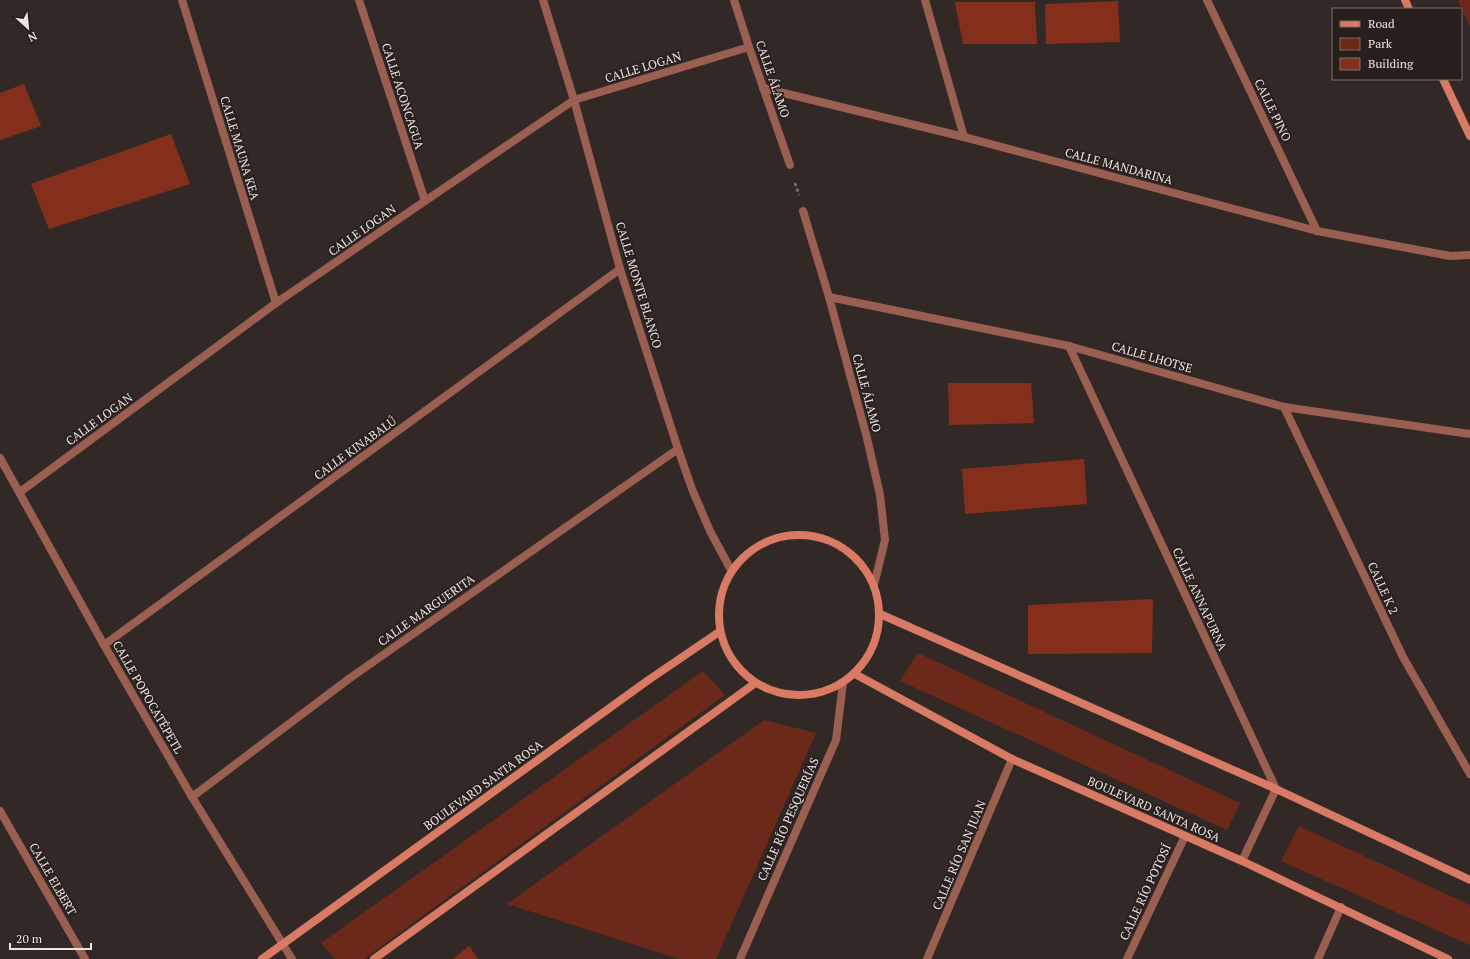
<svg xmlns="http://www.w3.org/2000/svg" width="1470" height="959" font-family="'PT Serif',serif">
<style>
.green{fill:#6c2919}
.building{fill:#832f1b}
.lines{fill:none;stroke-linecap:round;stroke-linejoin:round}
.path{stroke:#7e7673;stroke-width:2.5;stroke-dasharray:3 3;stroke-linecap:butt}
.street{stroke:#9b5f51;stroke-width:8}
.secondary{stroke:#d97b64;stroke-width:8}
.labels{text-anchor:middle;dominant-baseline:central;stroke-width:3.5;stroke-linejoin:round;paint-order:stroke}
.street-label{font-size:12px;fill:#ede6e5;stroke:#281f1d}
</style>
<rect width="100%" height="100%" fill="#322926"/>
<g class="green">
<path d="M1458,0H1470V27Z"/>
<path d="M918,653L1240,803L1227,830L900,681Z"/>
<path d="M703,671L725,695L364,959H335L321,943Z"/>
<path d="M764,720L816,733L716,959H679L507,904Z"/>
<path d="M1299,826L1470,905V945L1281,861Z"/>
</g>
<g class="building">
<path d="M1118,1L1120,42L1046,44L1045,4Z"/>
<path d="M955,2H1035L1037,44H963Z"/>
<path d="M24,84L41,126L0,140V93Z"/>
<path d="M171,134L190,184L49,229L31,184Z"/>
<path d="M948,383H1031L1034,423L949,425Z"/>
<path d="M1084,459L1087,504L965,514L962,469Z"/>
<path d="M1153,599L1152,653L1028,654V605Z"/>
<path d="M469,946L478,959H453Z"/>
</g>
<g class="lines">
<path class="path" d="M795,183L799,195"/>
<g class="street">
<path d="M182,0L276,303"/>
<path d="M359,0L425,201"/>
<path d="M543,0L574,100L620,269L678,449L692,489L710,531L731,570"/>
<path d="M734,0L749,47L790,165"/>
<path d="M925,0L964,137"/>
<path d="M1207,0L1317,231"/>
<path d="M763,88L964,137L1317,231L1450,256L1470,255"/>
<path d="M803,211L829,297L867,438L880,495L885,540L874,585"/>
<path d="M829,297L1069,346L1284,407L1470,434"/>
<path d="M1069,346L1276,789L1242,861"/>
<path d="M1284,407L1403,657L1470,774"/>
<path d="M0,458L104,645L192,797L292,959"/>
<path d="M20,492L276,303L425,201L574,100L749,47"/>
<path d="M104,645L620,269"/>
<path d="M192,797L350,678L678,449"/>
<path d="M0,811L85,959"/>
<path d="M740,959L836,740L843,683"/>
<path d="M927,959L1012,759"/>
<path d="M1127,959L1185,836"/>
<path d="M1318,959L1341,907"/>
</g>
<g class="secondary">
<path d="M1405,0L1409,9"/>
<path d="M1443,79L1470,136"/>
<circle cx="799" cy="615" r="80"/>
<path d="M880,614L1276,789L1470,880"/>
<path d="M855,674L1012,759L1242,861L1448,959"/>
<path d="M262,959L647,681L719,632"/>
<path d="M374,959L754,684"/>
</g>
</g>
<g class="labels">
<g class="street-label">
<text transform="translate(643 67) rotate(-17)">CALLE LOGAN</text>
<text transform="translate(773 79) rotate(71)">CALLE ÁLAMO</text>
<text transform="translate(403 96) rotate(72)">CALLE ACONCAGUA</text>
<text transform="translate(1273 110) rotate(64)">CALLE PINO</text>
<text transform="translate(240 148) rotate(73)">CALLE MAUNA KEA</text>
<text transform="translate(1119 166) rotate(15)">CALLE MANDARINA</text>
<text transform="translate(362 230) rotate(-35)">CALLE LOGAN</text>
<text transform="translate(639 285) rotate(73)">CALLE MONTE BLANCO</text>
<text transform="translate(1152 357) rotate(16)">CALLE LHOTSE</text>
<text transform="translate(867 393) rotate(75)">CALLE ÁLAMO</text>
<text transform="translate(99 419) rotate(-36)">CALLE LOGAN</text>
<text transform="translate(355 448) rotate(-36)">CALLE KINABALÚ</text>
<text transform="translate(1383 588) rotate(65)">CALLE K 2</text>
<text transform="translate(1200 599) rotate(65)">CALLE ANNAPURNA</text>
<text transform="translate(426 610) rotate(-35)">CALLE MARGUERITA</text>
<text transform="translate(148 697) rotate(60)">CALLE POPOCATÉPETL</text>
<text transform="translate(483 785) rotate(-36)">BOULEVARD SANTA ROSA</text>
<text transform="translate(1154 809) rotate(24)">BOULEVARD SANTA ROSA</text>
<text transform="translate(788 819) rotate(-66)">CALLE RÍO PESQUERÍAS</text>
<text transform="translate(959 855) rotate(-67)">CALLE RÍO SAN JUAN</text>
<text transform="translate(53 879) rotate(60)">CALLE ELBERT</text>
<text transform="translate(1145 892) rotate(-65)">CALLE RÍO POTOSÍ</text>
</g>
</g>
<rect x="1332" y="8" width="130" height="72" fill="#281f1d" stroke="#776f6d"/>
<rect x="1340" y="21" width="20" height="6" fill="#d97b64" stroke="#776f6d"/>
<text x="1368" y="28" font-size="12" fill="#ede6e5">Road</text>
<rect x="1340" y="38" width="20" height="12" fill="#6c2919" stroke="#776f6d"/>
<text x="1368" y="48" font-size="12" fill="#ede6e5">Park</text>
<rect x="1340" y="58" width="20" height="12" fill="#832f1b" stroke="#776f6d"/>
<text x="1368" y="68" font-size="12" fill="#ede6e5">Building</text>
<g transform="translate(28 28) rotate(153)" stroke="#281f1d" stroke-width="3" paint-order="stroke">
<path d="M0-3L7 15L0 10L-7 15Z" fill="#ede6e5"/>
<text y="-6" font-size="11" font-weight="bold" text-anchor="middle" fill="#ede6e5">N</text>
</g>
<path d="M10 943v6h81v-6" fill="none" stroke="#ede6e5" stroke-width="2"/>
<text x="16" y="943" font-size="12" fill="#ede6e5" stroke="#281f1d" stroke-width="3" paint-order="stroke">20 m</text>
</svg>
